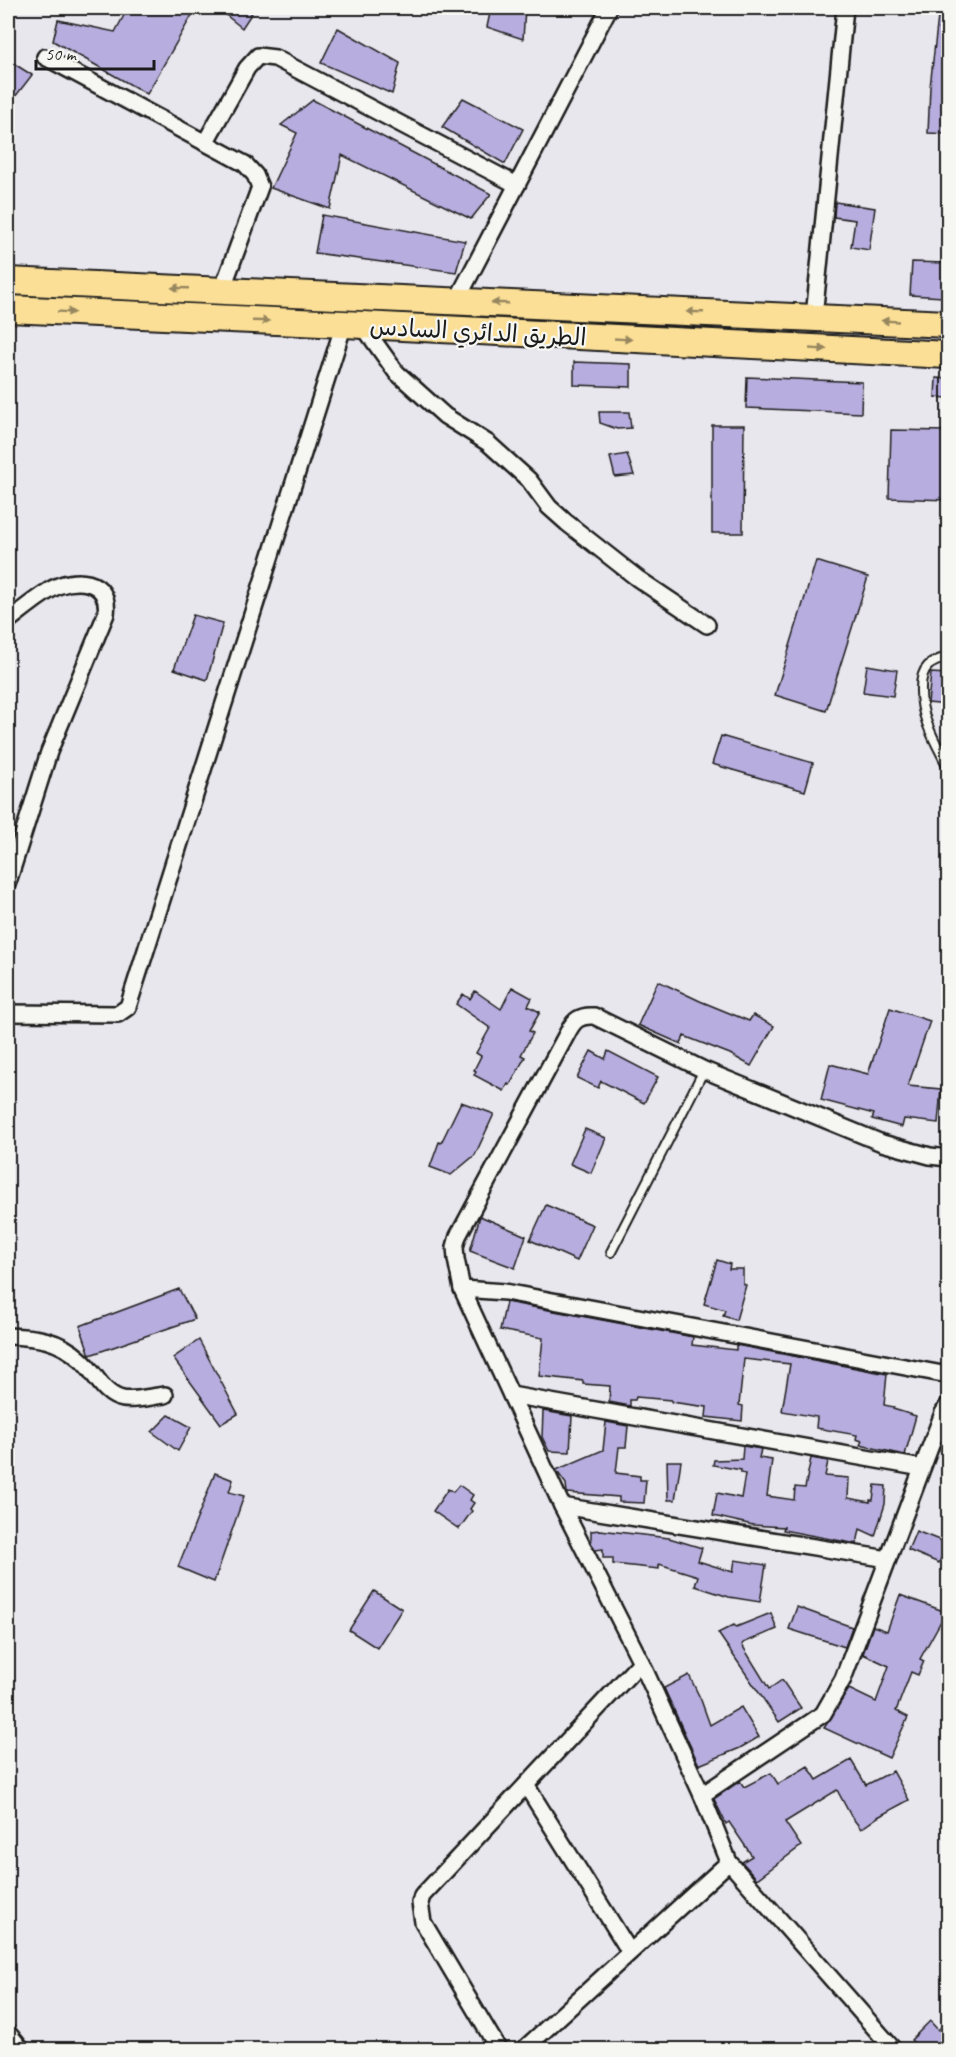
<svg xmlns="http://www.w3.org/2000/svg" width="956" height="2057" font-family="Caveat,'Playpen Sans Arabic',sans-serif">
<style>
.building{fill:#b7adde;stroke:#1c1c1c;stroke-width:1.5}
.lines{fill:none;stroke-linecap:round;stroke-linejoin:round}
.service-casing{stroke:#1c1c1c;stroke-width:12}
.minor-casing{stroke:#1c1c1c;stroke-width:20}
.trunk-casing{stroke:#1c1c1c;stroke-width:30}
.service{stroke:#f6f6f2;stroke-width:8}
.minor{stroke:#f6f6f2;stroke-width:15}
.trunk{stroke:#fbdf96;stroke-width:26}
.oneway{fill:#97875f}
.labels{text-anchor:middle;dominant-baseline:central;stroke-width:4.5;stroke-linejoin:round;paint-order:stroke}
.street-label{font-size:24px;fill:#1c1c1c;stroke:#f6f6f2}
</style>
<rect width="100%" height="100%" fill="#e9e7ee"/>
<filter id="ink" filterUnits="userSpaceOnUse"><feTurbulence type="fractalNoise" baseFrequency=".0167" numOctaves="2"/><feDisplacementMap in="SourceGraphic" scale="12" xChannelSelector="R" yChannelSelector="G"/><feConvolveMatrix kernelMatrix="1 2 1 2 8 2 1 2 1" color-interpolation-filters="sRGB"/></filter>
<g filter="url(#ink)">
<g class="building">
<path d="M128,8H179L192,15L147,94L53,41L58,20L115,32Z"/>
<path d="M217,8H255L242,28Z"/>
<path d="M491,8H525L523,39L487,27Z"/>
<path d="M939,8H948V134L928,133L930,87Z"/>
<path d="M338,28L400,63L392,94L321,63Z"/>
<path d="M8,60L32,75L8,106Z"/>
<path d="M463,98L523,129L505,164L442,127Z"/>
<path d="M313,100L491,194L471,219L342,155L330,209L271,188L297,133L281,125Z"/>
<path d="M835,202L875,208L869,250L851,247L855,220L834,217Z"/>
<path d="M322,215L465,241L456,272L315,253Z"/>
<path d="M912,262L945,263L943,297L910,295Z"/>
<path d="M574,362L631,364V387L574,385Z"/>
<path d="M747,377L862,382L861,413L746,408Z"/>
<path d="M936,378L948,379V398L935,397Z"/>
<path d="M599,412H629L631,428L617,429L600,423Z"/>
<path d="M712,425H744L743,533H712Z"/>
<path d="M891,430L948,431V500L889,498Z"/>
<path d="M627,454L634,475L615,477L610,457Z"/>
<path d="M816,561L868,577L826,711L775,695Z"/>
<path d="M193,615L223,623L207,680L174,669Z"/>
<path d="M867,665L897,670L893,696L863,692Z"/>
<path d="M931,673L948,674V705L928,703Z"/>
<path d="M721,736L813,763L805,791L712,764Z"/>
<path d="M658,981L700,1001L749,1021L753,1015L774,1026L751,1066L730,1054L684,1036L681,1044L638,1025Z"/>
<path d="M512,987L532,998L528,1006L540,1012L529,1031L533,1033L521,1055L525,1057L510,1085L508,1084L504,1091L474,1075L476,1071L474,1070L481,1056L476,1053L490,1028L456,1004L463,994L470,999L475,991L501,1009Z"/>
<path d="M890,1008L930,1021L908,1086L941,1089L938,1123L904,1119L902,1127L872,1119L874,1114L821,1100L830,1064L868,1074Z"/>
<path d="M591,1051L605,1059L608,1051L658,1077L644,1103L601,1081L598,1088L577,1078Z"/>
<path d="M461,1102L494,1114L475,1155L451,1175L430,1167L439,1142L441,1143Z"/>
<path d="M585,1129L606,1138L591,1173L570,1164Z"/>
<path d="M546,1205L593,1225L577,1261L530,1240Z"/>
<path d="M480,1216L526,1236L515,1268L470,1251Z"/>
<path d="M717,1260L730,1264L729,1269H743V1284L746,1285L736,1320L723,1316L725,1310L704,1304Z"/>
<path d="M179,1289L195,1319L90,1355L80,1326Z"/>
<path d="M506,1302L693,1337L692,1345L736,1350V1345L887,1374L884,1405L894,1407L893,1409L916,1416L905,1455L860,1445L862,1441L856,1439L857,1435L816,1428L817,1417L782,1411L790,1364L744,1359L739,1405L743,1406L742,1421L706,1417L707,1407L671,1402V1400L636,1397L635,1400H630V1406L609,1402L610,1386L583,1384V1381L539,1376L543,1338L500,1330Z"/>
<path d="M199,1340L238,1414L221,1424L173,1358Z"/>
<path d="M543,1411L572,1416L570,1452L549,1451L542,1437Z"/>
<path d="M169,1415L191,1427L178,1451L152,1432Z"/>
<path d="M606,1422L628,1426L626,1447H619L616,1473L640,1476V1480H646L644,1503L619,1502V1497L567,1493L566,1484L556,1470L603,1450Z"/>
<path d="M743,1446L761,1449L759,1458L772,1460L767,1496L794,1500L795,1487L805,1488L811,1458L828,1461L825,1476L849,1478L848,1498L870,1502V1500H873L875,1485L886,1486L885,1504L875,1536L860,1529L857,1544L783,1530L784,1527L753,1525L713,1516L717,1493L741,1498L745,1474L741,1473V1470L713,1465L714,1460L742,1459Z"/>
<path d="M667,1461H681L675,1500H668Z"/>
<path d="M215,1473L233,1480L229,1492L244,1496L214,1582L178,1567Z"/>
<path d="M459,1485L473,1495L470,1500L474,1503L470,1509L472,1511L459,1529L433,1511L448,1489L453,1492Z"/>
<path d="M600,1530L669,1538L702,1548L698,1561L733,1572L735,1560L766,1565L760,1602L729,1597L695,1586L698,1576L659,1564V1569L613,1564V1558H603V1549L595,1550L591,1543V1531Z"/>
<path d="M916,1531L947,1543L939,1563L908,1550Z"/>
<path d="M374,1591L402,1609L377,1648L349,1630Z"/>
<path d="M900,1595L946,1612L920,1659L924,1661L918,1675L911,1672L896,1711L908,1717L889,1758L824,1728L849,1689L876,1702L889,1666L863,1654L873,1626L887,1631Z"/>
<path d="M797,1607L852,1627L845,1647L789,1629Z"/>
<path d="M771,1613L777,1629L743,1643L742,1645L769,1689L782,1680L801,1708L779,1722L718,1633L734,1625L736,1627Z"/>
<path d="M689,1675L701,1700L710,1725L741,1707L759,1737L740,1748L699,1765L664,1688Z"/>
<path d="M851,1760L866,1785L893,1771L909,1800L878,1817L861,1829L851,1816L837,1790L785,1822L801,1846L757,1879L742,1862L752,1856L729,1822L726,1824L714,1799L740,1781L744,1787L771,1773L778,1784L808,1766L817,1780Z"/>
<path d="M948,2020V2049H921L911,2040L930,2021L938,2030Z"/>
</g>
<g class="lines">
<defs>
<g id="service">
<path d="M948,656C942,659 933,661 928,666C922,672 921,680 921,688C920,718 935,741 948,767"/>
<path d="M611,1252L704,1070"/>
</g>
<g id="minor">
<path d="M45,57L245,164L255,175L260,187L222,290"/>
<path d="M205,143L247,68L258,56L275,58L517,185"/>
<path d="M456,302L609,8"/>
<path d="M814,317L845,8"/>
<path d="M363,326L396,372L445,416L488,443L529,480L549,507L567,523L637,578L707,625"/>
<path d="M8,621C21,611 35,599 50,590C73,576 111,578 106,614L49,752L8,882"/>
<path d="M8,1013L118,1014L128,1007L344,324"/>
<path d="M462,1289L505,1292L948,1375"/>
<path d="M8,1336C36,1337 58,1339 80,1359C95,1371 102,1395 123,1399C134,1401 154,1396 165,1395"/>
<path d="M511,1395L922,1468"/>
<path d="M562,1506L888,1559"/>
<path d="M526,1785L630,1952"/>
<path d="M702,1795L823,1714L843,1679L943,1413L948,1405"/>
<path d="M8,2033L22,2050"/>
<path d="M499,2050L423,1922L420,1903L422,1896L641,1662"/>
<path d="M523,2050L729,1862"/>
<path d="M894,2050L729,1862L702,1795L641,1662L562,1506L462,1289L456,1259L455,1247L458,1236L568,1032C574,1020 580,1015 594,1016L704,1070L882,1143L930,1156L948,1158"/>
</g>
<g id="trunk">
<path d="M8,281L948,324"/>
<path d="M8,309L344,324L948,355"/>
</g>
</defs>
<use href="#service" class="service-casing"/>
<use href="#minor" class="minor-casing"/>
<use href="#trunk" class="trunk-casing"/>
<use href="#service" class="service"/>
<use href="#minor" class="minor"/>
<use href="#trunk" class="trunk"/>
</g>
<defs><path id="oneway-solid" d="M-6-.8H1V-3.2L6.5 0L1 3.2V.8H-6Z" transform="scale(1.5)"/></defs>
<g class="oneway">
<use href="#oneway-solid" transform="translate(180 288) rotate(-178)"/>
<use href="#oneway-solid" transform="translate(500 303) rotate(-178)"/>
<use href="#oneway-solid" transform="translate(66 312) rotate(3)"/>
<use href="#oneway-solid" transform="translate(695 312) rotate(-178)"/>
<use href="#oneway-solid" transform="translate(261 321) rotate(2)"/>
<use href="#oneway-solid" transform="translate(890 321) rotate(-177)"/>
<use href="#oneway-solid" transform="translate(623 339) rotate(3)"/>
<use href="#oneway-solid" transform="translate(818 349) rotate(3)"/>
</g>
</g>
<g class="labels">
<g class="street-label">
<text transform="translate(478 332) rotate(3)">الطريق الدائري السادس</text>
</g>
</g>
<rect width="956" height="2057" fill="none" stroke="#f6f6f2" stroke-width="30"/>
<rect x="15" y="15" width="926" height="2027" fill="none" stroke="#1c1c1c" stroke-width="2" filter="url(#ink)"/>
<path d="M36 60v9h118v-9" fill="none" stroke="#1c1c1c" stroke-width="3"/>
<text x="45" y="60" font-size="18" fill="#1c1c1c" stroke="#f6f6f2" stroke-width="4.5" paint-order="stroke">50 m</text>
</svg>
